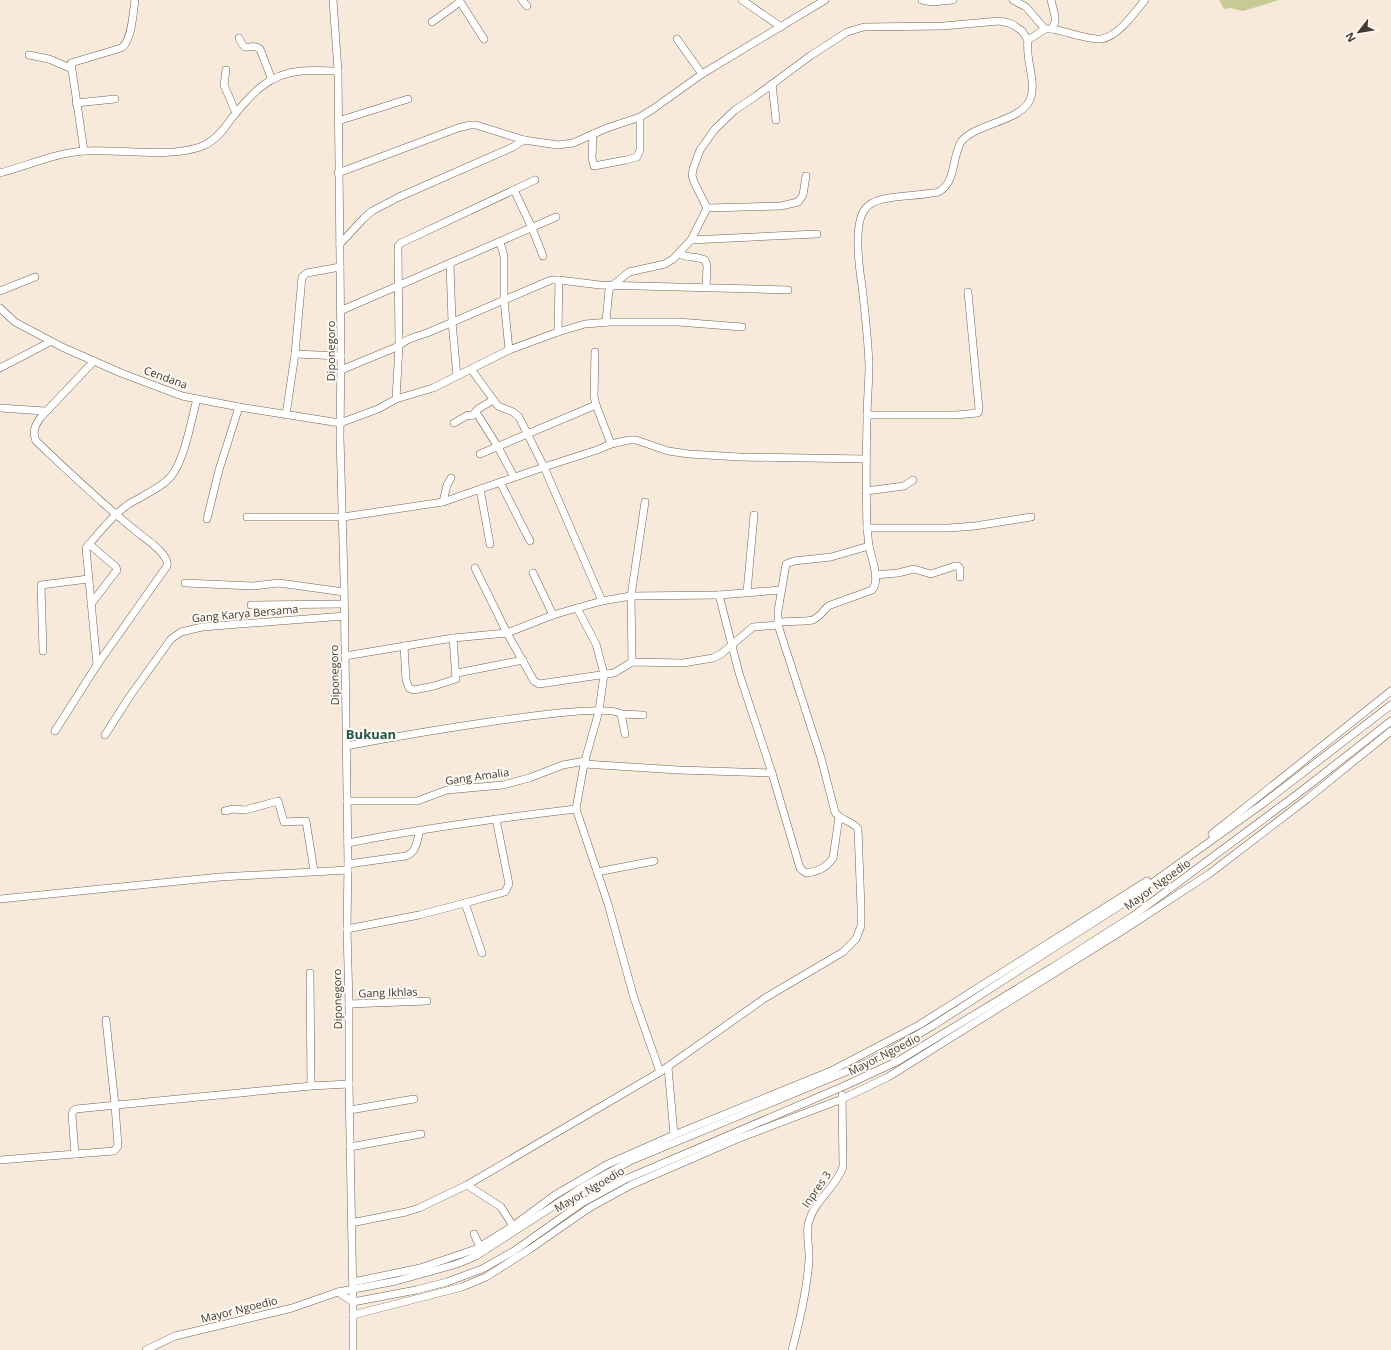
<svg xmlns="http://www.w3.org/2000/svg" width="1391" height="1350" font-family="'Open Sans',sans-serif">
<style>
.water{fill:#c6ca94}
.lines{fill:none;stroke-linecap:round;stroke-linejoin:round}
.minor-casing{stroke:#706356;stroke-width:8}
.minor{stroke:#fff;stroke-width:7}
.labels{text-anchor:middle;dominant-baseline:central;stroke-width:4;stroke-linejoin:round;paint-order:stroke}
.street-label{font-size:11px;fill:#403a34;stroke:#fef8f2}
.quarter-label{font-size:13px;font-weight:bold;fill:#22584c;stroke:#fef8f2}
</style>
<rect width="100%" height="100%" fill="#f8eada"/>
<path class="water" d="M1219,0H1279L1243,11L1230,8L1224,9Z"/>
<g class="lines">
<defs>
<g id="minor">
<path d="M333,0L338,71L341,356L340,437L344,579L348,864L347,929L349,1004V1084L353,1302V1350"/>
<path d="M459,0L484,39"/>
<path d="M522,0L527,6"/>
<path d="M742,0L781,27"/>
<path d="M922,0L932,2L953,0"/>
<path d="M1013,0L1026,7L1045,29H1052L1055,22V16L1051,0"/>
<path d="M432,22L460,2"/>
<path d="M1052,29C1065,31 1089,40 1101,39C1118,37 1135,12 1145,0"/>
<path d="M239,38C247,56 249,41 260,49L272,80"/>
<path d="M677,39L702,74"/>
<path d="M29,55L49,59L70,68"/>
<path d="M226,70L224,85L236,113"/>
<path d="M772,84L776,120"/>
<path d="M76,103L115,99"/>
<path d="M338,121L408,99"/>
<path d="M593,134L592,158L594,166L626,160L637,157L640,150V117"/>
<path d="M84,151L71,63L121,48C132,42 133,12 135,0"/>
<path d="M0,173C26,166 59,152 85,151C119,149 168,158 200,147C214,142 223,131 231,119C251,94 268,74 301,71C313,70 326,71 338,71"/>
<path d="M338,173L458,128L470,125H476L524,140L558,145L573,143L607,128L640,117L653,109L702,74L825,0"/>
<path d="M514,190L532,228L543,256"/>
<path d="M707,208L781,206L798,202L803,195L806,176"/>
<path d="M691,240L817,234"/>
<path d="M500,242L504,256V300L509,350"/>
<path d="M340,244L364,218L372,211L399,197L513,147L524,140"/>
<path d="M679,254C687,258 697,256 705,260L707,266L706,287"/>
<path d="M450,264L452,322L457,376"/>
<path d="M559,280L600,285L788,290"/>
<path d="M0,291L35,277"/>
<path d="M0,308L15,322L62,347L121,373L182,396L239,407L340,423L378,409L396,399L433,388L509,350L558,332L585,324L610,322H678L742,327"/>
<path d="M340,311L556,217"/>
<path d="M606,322L609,290L613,285L629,272L665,264L673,259L691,240L707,208L694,182L692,176L693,169L700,150L715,129L735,110L756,96L810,56L847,32L864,27L943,26L999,21L1009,23L1015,26L1022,31L1028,40"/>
<path d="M595,352L594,396L596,405L611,444"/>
<path d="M295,354L341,356"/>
<path d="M0,368L50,342"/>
<path d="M471,369L498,406L513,412L519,417L544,467L602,601"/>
<path d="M341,370L399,346C405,339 418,336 427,333L551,280H559L558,332"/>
<path d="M396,399L399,346L398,246L401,243L535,180"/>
<path d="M0,408L45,411"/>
<path d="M476,412L498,447L514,477"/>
<path d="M286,415L295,354L302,277L307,273L340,267"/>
<path d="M867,415H956L978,413L979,409L968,292"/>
<path d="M454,423L468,415L472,416L478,409L493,400"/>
<path d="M480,454L596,405"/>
<path d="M500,482L530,541"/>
<path d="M480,489L490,544"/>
<path d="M866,491L904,486L913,480"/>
<path d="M443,502L447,485L451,478"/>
<path d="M247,517H343L443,502L544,467L597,450L611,444L629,440H636L668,451L689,454L740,457L866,459"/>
<path d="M1031,517L975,526L949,528H867C866,492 866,456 867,419C867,401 869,383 869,365C868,338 865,312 862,286C859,267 853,225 865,209C875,194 914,197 931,193C934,193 938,193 940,191C956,181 952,157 961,142C974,123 1024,122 1031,97C1036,79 1025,59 1028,40L1045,29"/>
<path d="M207,519L219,470L239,407"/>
<path d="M89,544L116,567L117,570L91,604"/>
<path d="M475,568L507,633L534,681L539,684L614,673L632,662L683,663L713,658L721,654L753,627L778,625"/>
<path d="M533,573L553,615"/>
<path d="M875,575L898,573L914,569L931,574L955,566H958L960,569V577"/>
<path d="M185,583L253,586L279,583L344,592"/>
<path d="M747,592L754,515"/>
<path d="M251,605L344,604"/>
<path d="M577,608L596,644L604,674L599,711L584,764L576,809L608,904L634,998L660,1072"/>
<path d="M778,622L805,621L813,620L820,615L828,606L872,590C881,581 871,557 869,546"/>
<path d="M404,646L406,680L409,688L414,690L434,686L456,679L453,638"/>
<path d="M43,651L41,585L88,579"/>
<path d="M345,656L453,638L507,633L553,615L577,608L602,601L631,596L719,595"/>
<path d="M632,662L631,596L645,502"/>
<path d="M97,665L86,548C98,534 111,517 126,506C139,497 164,487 172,475C185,458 191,421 197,399"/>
<path d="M457,673L523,660"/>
<path d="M621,714L643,715"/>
<path d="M55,731L97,665L167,566C170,554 144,538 136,531C101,503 69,472 36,441C32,432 35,425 41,417L94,361"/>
<path d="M105,735L130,696L171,639L181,632L202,627L345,616"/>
<path d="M346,746C383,739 602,699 621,714L625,734"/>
<path d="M584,764L678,770L772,773L800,868L802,870L806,873C817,872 827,867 833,858L839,817"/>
<path d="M772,773L739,673L719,595L781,590"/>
<path d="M347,801H417L447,790L503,785L529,778L563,765L585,761"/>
<path d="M225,811L233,809L245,810L278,801L284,822L306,821L314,871"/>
<path d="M1212,834L1391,691"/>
<path d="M348,843C423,828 500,818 576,809"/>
<path d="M348,864L406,856C417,852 417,840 420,830"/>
<path d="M597,872L654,861"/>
<path d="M0,899L220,877L348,870"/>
<path d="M465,903L482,953"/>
<path d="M347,929L419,915L465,903L505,892L509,884L496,819"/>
<path d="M310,973L311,1086"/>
<path d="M349,1004L427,1001"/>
<path d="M350,1110L414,1099"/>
<path d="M674,1135L831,1071L919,1025L1147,881"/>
<path d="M350,1147L421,1134"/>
<path d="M75,1154L114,1151L118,1146L115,1105L106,1020"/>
<path d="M0,1160L75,1154L72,1115L73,1111L76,1109L311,1086L349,1084"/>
<path d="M467,1185L501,1207L513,1226"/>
<path d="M351,1223L406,1212L419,1208L467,1185L660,1072L765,998L843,952L856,939L861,926V908L858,829C852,820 840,821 835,812L821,758L778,625V611L786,564L794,561L831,557L869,546L867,528"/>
<path d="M474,1234L480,1247"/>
<path d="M353,1282L420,1268L476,1249L513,1226L555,1195L608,1164L674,1135L668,1067"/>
<path d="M338,1292L353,1302L416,1290L447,1282L482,1269L514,1251L582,1203L626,1179L842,1087L898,1061L1053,967L1133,916L1304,789L1391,721"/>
<path d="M353,1315L462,1287L486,1277L530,1249L589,1208L631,1185L737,1139L842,1099L888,1077L1125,929L1209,874L1307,799L1391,731"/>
<path d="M146,1350L175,1336L292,1308L338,1292L396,1281L457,1264L476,1256L586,1185L632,1160L867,1063L893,1049L934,1025L1044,954L1124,903L1261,805L1391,705"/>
<path d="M792,1350C800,1320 807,1291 809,1260C810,1247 805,1233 809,1221C815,1200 836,1187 843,1167L842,1095"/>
</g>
</defs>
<use href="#minor" class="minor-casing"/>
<use href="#minor" class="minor"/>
</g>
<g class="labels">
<g class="street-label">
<text transform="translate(330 351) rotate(-90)">Diponegoro</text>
<text transform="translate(166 377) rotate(20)">Cendana</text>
<text transform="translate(245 613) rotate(-5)">Gang Karya Bersama</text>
<text transform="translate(334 675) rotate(-91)">Diponegoro</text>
<text transform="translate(477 776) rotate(-8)">Gang Amalia</text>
<text transform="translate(1157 884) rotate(-36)">Mayor Ngoedio</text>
<text transform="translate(388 992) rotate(-2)">Gang Ikhlas</text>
<text transform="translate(337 999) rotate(-91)">Diponegoro</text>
<text transform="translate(884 1054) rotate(-27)">Mayor Ngoedio</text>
<text transform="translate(589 1189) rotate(-30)">Mayor Ngoedio</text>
<text transform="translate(816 1189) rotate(-55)">Inpres 3</text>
<text transform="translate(239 1309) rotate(-14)">Mayor Ngoedio</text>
</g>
<g class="quarter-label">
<text x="371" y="734">Bukuan</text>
</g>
</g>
<g transform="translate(1359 32) rotate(239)" stroke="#fef8f2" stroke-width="3" paint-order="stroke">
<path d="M0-3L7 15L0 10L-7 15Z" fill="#403a34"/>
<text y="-6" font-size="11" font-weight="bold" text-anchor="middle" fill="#403a34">N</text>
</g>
</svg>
